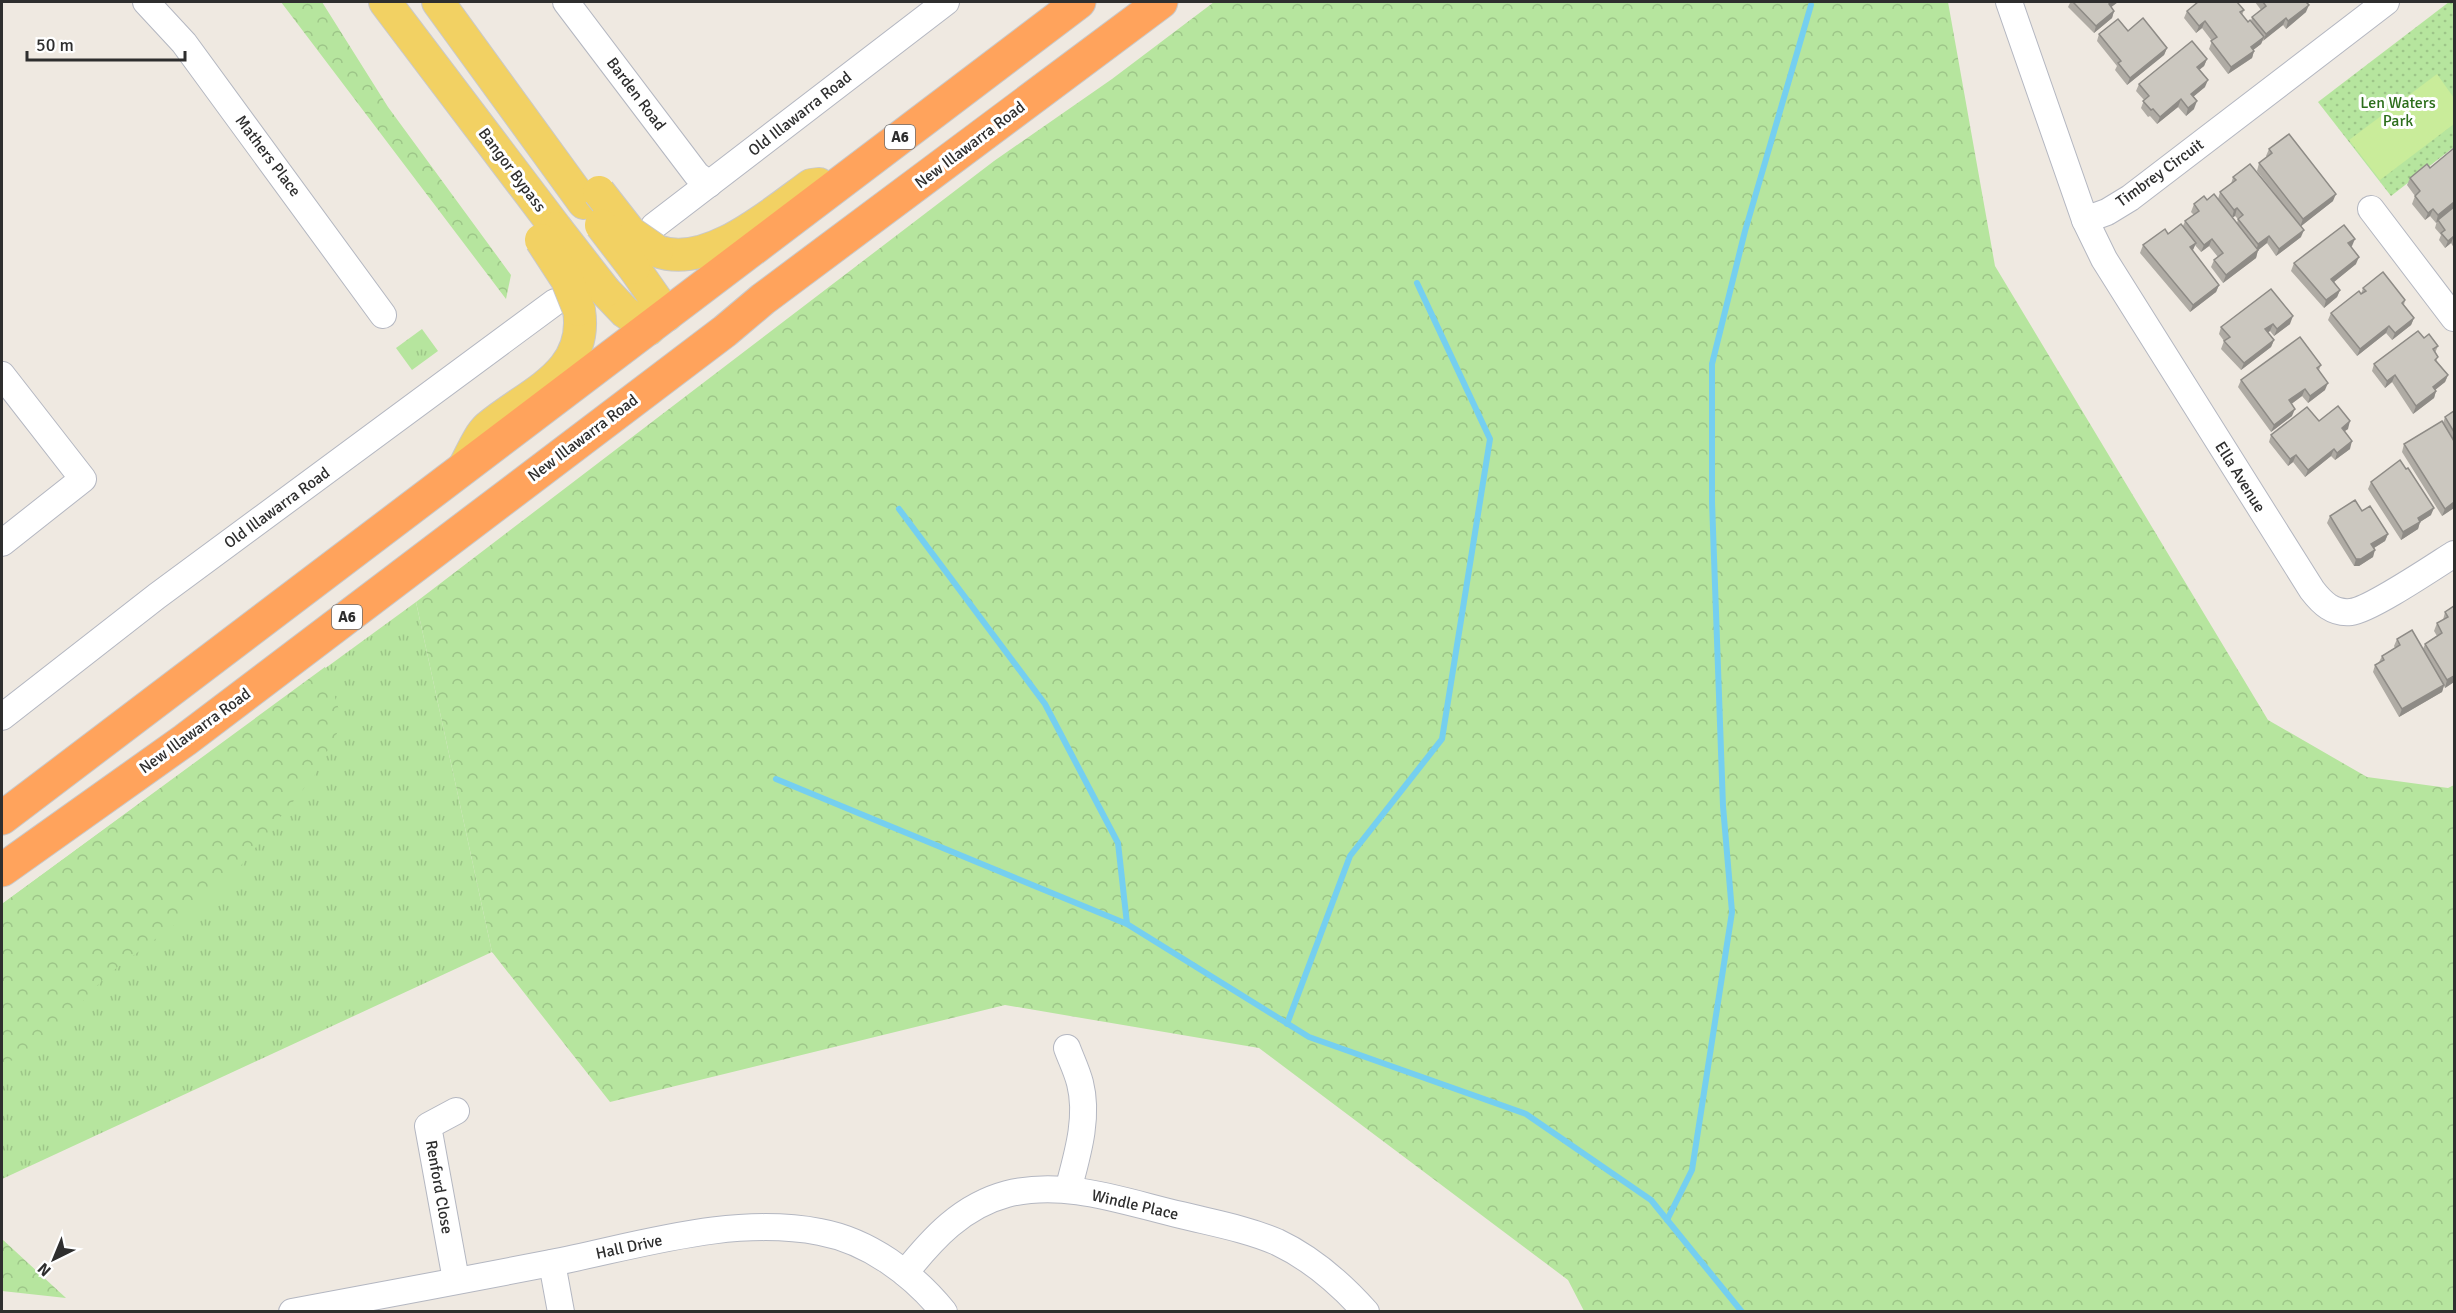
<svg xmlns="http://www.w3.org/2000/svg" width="2456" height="1313" font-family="Signika,sans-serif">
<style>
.grass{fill:url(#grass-tufts)}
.forest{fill:url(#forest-crowns)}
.park{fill:url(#park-dots)}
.pitch{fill:#c9ec9a}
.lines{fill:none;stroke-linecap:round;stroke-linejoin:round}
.stream{stroke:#75cff0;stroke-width:6}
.minor-casing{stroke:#b4b7c1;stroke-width:28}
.major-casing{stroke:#c9c9c9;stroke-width:34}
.highway-casing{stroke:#c9c9c9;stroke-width:35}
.minor{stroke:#fff;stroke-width:26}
.major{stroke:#f2d163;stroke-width:32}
.highway{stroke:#ffa35c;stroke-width:33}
.major-bridge-casing{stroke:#c9c9c9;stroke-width:34;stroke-linecap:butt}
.major-bridge{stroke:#f2d163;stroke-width:32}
.wall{fill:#afaba4;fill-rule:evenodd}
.shaded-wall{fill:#8e8b86}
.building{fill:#cbc7bf;stroke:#8e8b86;stroke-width:1.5}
.labels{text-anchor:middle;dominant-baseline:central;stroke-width:6;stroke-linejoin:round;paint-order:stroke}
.shield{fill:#fff;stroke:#6d6d6d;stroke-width:1.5}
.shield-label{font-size:15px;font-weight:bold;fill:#2e2e2e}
.street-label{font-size:16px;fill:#2e2e2e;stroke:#fff}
.park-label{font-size:16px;fill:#2c6e1b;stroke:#fff}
</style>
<defs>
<pattern id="grass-tufts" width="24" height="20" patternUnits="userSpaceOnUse" patternTransform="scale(1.5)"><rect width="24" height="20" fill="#b6e59e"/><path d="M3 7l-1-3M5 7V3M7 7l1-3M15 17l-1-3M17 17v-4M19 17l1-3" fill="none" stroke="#9dc588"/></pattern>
<pattern id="forest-crowns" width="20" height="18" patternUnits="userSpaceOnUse" patternTransform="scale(1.5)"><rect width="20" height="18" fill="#b6e59e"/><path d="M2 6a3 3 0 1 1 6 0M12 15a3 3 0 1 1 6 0" fill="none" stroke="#9dc588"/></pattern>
<pattern id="park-dots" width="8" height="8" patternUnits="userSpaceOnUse" patternTransform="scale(1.5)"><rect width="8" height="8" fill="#b6e59e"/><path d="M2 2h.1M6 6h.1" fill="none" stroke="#9dc588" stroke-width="1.8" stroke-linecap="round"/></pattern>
</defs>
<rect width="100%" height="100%" fill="#efe9e1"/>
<g class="grass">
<path d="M422,329L438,351L412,370L396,348Z"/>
<path d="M416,602L492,952L2,1179V904Z"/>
</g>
<g class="forest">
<path d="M281,2H322L388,107L511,275L506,299Z"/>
<path d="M1214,2H1948L1995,266L2268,720L2367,777L2448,788L2454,785V1311H1584L1568,1280L1259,1048L1005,1005L610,1102L492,952L416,602L994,161L1112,79Z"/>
<path d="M325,667L343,722L314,776L221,890L106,976L33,1055L2,1063V904Z"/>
<path d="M2,1239L66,1298L2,1291Z"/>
</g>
<path class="park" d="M2449,2H2454V147L2391,196L2318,102Z"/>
<path class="pitch" d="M2437,74L2454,98V124L2380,180L2349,140Z"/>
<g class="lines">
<g class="stream">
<path d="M899,509L1045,704L1118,843L1127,924"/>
<path d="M776,779L1127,924L1309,1037L1526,1114L1651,1200L1742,1312"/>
<path d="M1287,1024L1350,856L1442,739L1490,439L1417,283"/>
<path d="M1667,1220L1692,1170L1732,912L1723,806L1712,502V364L1745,231L1811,5"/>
</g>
<defs>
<g id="minor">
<path d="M146,2L184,43L383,315"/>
<path d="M566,2L697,175L709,184"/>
<path d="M2009,2L2085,220L2107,212L2130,198L2386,2"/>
<path d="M2371,209L2454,318"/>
<path d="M2085,220L2104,259L2312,590C2322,603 2333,614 2351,612C2370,610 2435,566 2454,554"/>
<path d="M654,226L946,2"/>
<path d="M2,375L83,479L2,543"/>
<path d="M2,717L157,596L555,302"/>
<path d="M1067,1048C1071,1059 1077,1071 1080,1083C1089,1118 1077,1156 1068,1190"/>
<path d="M552,1263L561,1312"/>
<path d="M905,1273C933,1238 962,1206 1007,1194C1065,1179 1125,1202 1181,1215C1213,1223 1247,1229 1277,1242C1311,1258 1341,1284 1366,1312"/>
<path d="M456,1280L428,1126L456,1111"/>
<path d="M292,1312C378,1296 465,1280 551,1263C638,1246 731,1215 820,1232C869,1241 913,1274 944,1312"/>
</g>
<g id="major">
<path d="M385,2L556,228"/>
<path d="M438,2L584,203"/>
<path d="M657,251C707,270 772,213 811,185L819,184"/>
<path d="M634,268L667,315"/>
<path d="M605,291L625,312L649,329"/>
<path d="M464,467C471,455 478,436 488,427C528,393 589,374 579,310"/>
</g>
<g id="highway">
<path d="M2,818L1079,2"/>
<path d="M2,870L185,740L725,331L763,299L1161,2"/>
</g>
</defs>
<use href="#minor" class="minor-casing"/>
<use href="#major" class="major-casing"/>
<use href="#highway" class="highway-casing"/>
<use href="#minor" class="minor"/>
<use href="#major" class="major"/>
<use href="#highway" class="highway"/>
<defs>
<g id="major-bridge">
<path d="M599,192L631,233L657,251"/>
<path d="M601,225L634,268"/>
<path d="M556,228L605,291"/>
<path d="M541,240L567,280L579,310"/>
</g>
</defs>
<use href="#major-bridge" class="major-bridge-casing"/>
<use href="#major-bridge" class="major-bridge"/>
</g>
<g class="wall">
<path d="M2068,2H2118L2111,7L2114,11L2112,18L2094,33L2068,7L2070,3Z"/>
<path d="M2255,2H2306V12L2286,29L2283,25L2263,40L2261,44L2253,50L2254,51L2252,58L2228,74L2209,49L2212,41L2202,28L2196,33L2184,18L2187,11L2244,10L2242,15L2248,22L2251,21L2252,17L2261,10Z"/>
<path d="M2128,31L2167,48L2164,55L2127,85L2115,70L2117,66L2097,41L2099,34Z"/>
<path d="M2207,59L2204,66L2199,70L2205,87L2193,97L2194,109L2186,116L2178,107L2157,124L2150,116L2148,117L2141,108L2144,100L2136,91L2139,84Z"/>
<path d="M2269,149L2333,201L2301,226V237L2276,256L2267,243L2258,250L2256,258L2223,283L2211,267L2214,260L2218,257L2209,246L2201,252L2195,245L2192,251L2219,285L2216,292L2190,312L2140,253L2143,245L2183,226L2185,221L2194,215L2191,212L2194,204L2207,200L2218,199L2220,192L2231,184L2233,177L2276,195L2257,171L2259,163L2267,157L2266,156ZM2235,216L2238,219L2237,223L2232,217Z"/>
<path d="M2410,178L2454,207V248L2451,243L2445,248L2439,240L2441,235L2435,228L2437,221L2436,223L2430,216L2425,220L2412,204L2415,196L2407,185Z"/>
<path d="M2352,246L2351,247L2356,264L2334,282L2340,290L2337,297L2324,308L2291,271L2294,263Z"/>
<path d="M2363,288L2405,300L2404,305L2414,318L2411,325L2392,340L2386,333L2357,356L2328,320L2331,313L2361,294Z"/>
<path d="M2271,289L2290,324L2274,336L2270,331L2268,332L2274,340L2271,347L2241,370L2221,349L2224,341L2219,334L2221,327Z"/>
<path d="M2424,338L2438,346L2435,353L2437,361L2448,375L2445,382L2435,390L2436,391L2434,398L2413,414L2392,382L2385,388L2372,371L2374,364Z"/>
<path d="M2321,365L2319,370L2325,390L2308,403L2302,396L2291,404L2292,416L2271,432L2238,387L2241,380Z"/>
<path d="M2454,411V508L2442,516L2402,452L2404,444L2443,423L2445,417Z"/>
<path d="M2319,421L2348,429L2344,431L2350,449L2335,460L2331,456L2305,477L2293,462L2288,466L2269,442L2271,435Z"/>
<path d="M2371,482L2431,515L2420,522L2418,529L2401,540L2368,489Z"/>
<path d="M2362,511L2388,534L2385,541L2374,548L2373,557L2359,566H2354L2327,523L2330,516Z"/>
<path d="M2454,606V682L2445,688L2444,686L2442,692L2399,717L2373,672L2375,665L2379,662L2382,656L2395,648L2394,646L2397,639L2423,649L2425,644L2437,636L2434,631L2437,623L2443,620L2445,612Z"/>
</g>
<g class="shaded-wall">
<path d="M2112,2H2118L2106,11L2109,4Z"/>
<path d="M2309,5L2306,12L2286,29L2288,21Z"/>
<path d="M2114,11L2112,18L2094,33L2096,26Z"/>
<path d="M2286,18L2283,25L2263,41L2266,34Z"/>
<path d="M2205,21L2202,28L2196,33L2199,26Z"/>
<path d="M2264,37L2261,44L2248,54L2251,47Z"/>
<path d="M2167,48L2164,55L2127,85L2130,78Z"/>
<path d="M2254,51L2252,58L2228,74L2231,67Z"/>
<path d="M2207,59L2204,66L2194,74L2197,67Z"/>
<path d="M2208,80L2205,87L2188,101L2191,94Z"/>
<path d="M2181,99L2178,107L2157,124L2160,117Z"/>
<path d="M2197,101L2194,109L2186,116L2188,108Z"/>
<path d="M2336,194L2333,201L2300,227L2303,219Z"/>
<path d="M2454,202V207L2436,223L2438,215Z"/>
<path d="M2237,208L2235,216L2232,218L2234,210Z"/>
<path d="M2433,209L2430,216L2425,220L2428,213Z"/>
<path d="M2304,230L2301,237L2276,256L2279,249Z"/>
<path d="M2269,236L2267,243L2256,252L2258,244Z"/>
<path d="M2454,236L2451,243L2445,248L2448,241Z"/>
<path d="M2212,239L2209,246L2201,252L2204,245Z"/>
<path d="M2355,239L2352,246L2346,251L2348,243Z"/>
<path d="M2196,243L2193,250L2187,255L2190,247Z"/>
<path d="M2258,250L2256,258L2223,283L2226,275Z"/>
<path d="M2359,257L2356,264L2329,286L2331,279Z"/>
<path d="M2219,285L2216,292L2190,312L2193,305Z"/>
<path d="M2340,290L2337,297L2324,308L2326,300Z"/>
<path d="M2293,316L2290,324L2274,336L2277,329Z"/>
<path d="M2414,318L2411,325L2392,340L2395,333Z"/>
<path d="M2273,324L2270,331L2263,336L2265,329Z"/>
<path d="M2389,326L2386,333L2357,356L2360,349Z"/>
<path d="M2274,340L2271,347L2241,370L2244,363Z"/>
<path d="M2395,375L2392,382L2385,388L2387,381Z"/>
<path d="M2448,375L2445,382L2430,394L2433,387Z"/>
<path d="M2328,383L2325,390L2308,403L2310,396Z"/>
<path d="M2305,389L2302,396L2286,408L2289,400Z"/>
<path d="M2436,391L2434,398L2413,414L2416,406Z"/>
<path d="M2295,409L2292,416L2271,432L2274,425Z"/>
<path d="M2350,421L2348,429L2339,435L2342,428Z"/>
<path d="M2352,441L2350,449L2335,460L2337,453Z"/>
<path d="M2334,449L2331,456L2305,477L2308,470Z"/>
<path d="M2296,455L2293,462L2288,466L2290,459Z"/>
<path d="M2454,502V508L2442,516L2445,509Z"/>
<path d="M2434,508L2431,515L2420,522L2418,529L2401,540L2403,532L2418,518Z"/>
<path d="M2388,534L2385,541L2369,551L2371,544Z"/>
<path d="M2375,550L2373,557L2359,566H2354L2356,559Z"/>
<path d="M2454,676V682L2445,688L2447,680Z"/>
<path d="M2444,685L2442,692L2399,717L2402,709Z"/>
</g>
<g class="building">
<path d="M2073,2H2112L2109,4L2114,11L2096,26Z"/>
<path d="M2198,2H2237L2244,10L2240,12L2248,22L2250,20L2264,37L2251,47L2254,51L2231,67L2211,41L2217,37L2205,21L2199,26L2187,11Z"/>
<path d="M2263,2H2306L2309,5L2288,21L2286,18L2266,34L2252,17L2266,6Z"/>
<path d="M2143,18L2167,48L2130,78L2118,63L2121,61L2099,34L2118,19L2128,31Z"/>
<path d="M2192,41L2207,59L2197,67L2208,80L2191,94L2197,101L2188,108L2181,99L2160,117L2153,109L2151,110L2143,101L2149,96L2139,84Z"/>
<path d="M2289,134L2336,194L2303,219L2259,163L2272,153L2269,149Z"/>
<path d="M2454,148V202L2438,215L2433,209L2428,213L2415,196L2420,191L2410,178L2427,164L2430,168Z"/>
<path d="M2250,164L2304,230L2279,249L2269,236L2258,244L2238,219L2243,215L2237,208L2234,210L2220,192L2236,180L2233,177Z"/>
<path d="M2214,194L2258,250L2226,275L2214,260L2223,253L2212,239L2204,245L2185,221L2199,211L2194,204L2204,196L2207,200Z"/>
<path d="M2454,207V237V236L2448,241L2441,233L2445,230L2438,220Z"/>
<path d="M2181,224L2196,243L2190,247L2219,285L2193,305L2143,245L2165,229L2168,234Z"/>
<path d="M2344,225L2355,239L2348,243L2359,257L2331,279L2340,290L2326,300L2294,263Z"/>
<path d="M2383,272L2405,300L2402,303L2414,318L2395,333L2389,326L2360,349L2331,313L2359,291L2361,294L2366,291L2363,288Z"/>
<path d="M2271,289L2293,316L2277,329L2273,324L2265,329L2274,340L2244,363L2224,341L2230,337L2221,327Z"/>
<path d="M2418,331L2424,338L2429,334L2438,346L2433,349L2438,357L2435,360L2448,375L2433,387L2436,391L2416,406L2395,375L2387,381L2374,364Z"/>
<path d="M2300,337L2321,365L2317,368L2328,383L2310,396L2305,389L2289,400L2295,409L2274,425L2241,380Z"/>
<path d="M2338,406L2350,421L2342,428L2352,441L2337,453L2334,449L2308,470L2296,455L2290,459L2271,435L2307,407L2319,421Z"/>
<path d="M2454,411V432L2445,417Z"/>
<path d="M2442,421L2454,441V502L2445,509L2404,444Z"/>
<path d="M2400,460L2406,469L2408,468L2434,508L2418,518L2420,522L2403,532L2371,482Z"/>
<path d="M2355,500L2362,511L2370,506L2388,534L2371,544L2375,550L2361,559H2356L2330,516Z"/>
<path d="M2454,606V676L2447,680L2425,644L2442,633L2437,623L2448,617L2445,612Z"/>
<path d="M2412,630L2444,685L2402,709L2375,665L2384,660L2382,656L2400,645L2397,639Z"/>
</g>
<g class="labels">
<g class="shield">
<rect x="885" y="125" width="30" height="24" rx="4.5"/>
<rect x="332" y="605" width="30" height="24" rx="4.5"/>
</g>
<g class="shield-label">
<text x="900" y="137">A6</text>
<text x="347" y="617">A6</text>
</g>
<g class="street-label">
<text transform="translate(636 94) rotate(53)">Barden Road</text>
<text transform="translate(800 114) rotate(-38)">Old Illawarra Road</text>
<text transform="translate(970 145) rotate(-37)">New Illawarra Road</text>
<text transform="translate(268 156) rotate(53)">Mathers Place</text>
<text transform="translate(512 170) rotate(53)">Bangor Bypass</text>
<text transform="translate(2160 173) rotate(-36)">Timbrey Circuit</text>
<text transform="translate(583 438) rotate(-37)">New Illawarra Road</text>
<text transform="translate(2240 477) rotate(58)">Ella Avenue</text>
<text transform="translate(277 508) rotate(-36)">Old Illawarra Road</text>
<text transform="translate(195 731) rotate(-36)">New Illawarra Road</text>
<text transform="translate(439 1187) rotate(80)">Renford Close</text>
<text transform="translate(1135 1205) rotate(13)">Windle Place</text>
<text transform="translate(629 1247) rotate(-12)">Hall Drive</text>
</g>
<g class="park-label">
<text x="2398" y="103">Len Waters<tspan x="2398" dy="18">Park</tspan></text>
</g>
</g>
<rect width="2456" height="1313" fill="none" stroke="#2e2e2e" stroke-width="6"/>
<g transform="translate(54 1259) rotate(223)" stroke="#ffffff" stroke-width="4.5" paint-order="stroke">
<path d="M0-4.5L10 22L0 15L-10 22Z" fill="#2e2e2e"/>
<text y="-9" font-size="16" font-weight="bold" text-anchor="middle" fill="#2e2e2e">N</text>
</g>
<path d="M27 51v9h158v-9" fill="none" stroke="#2e2e2e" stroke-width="3"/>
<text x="36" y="51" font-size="18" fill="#2e2e2e" stroke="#ffffff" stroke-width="4.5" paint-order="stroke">50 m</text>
</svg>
